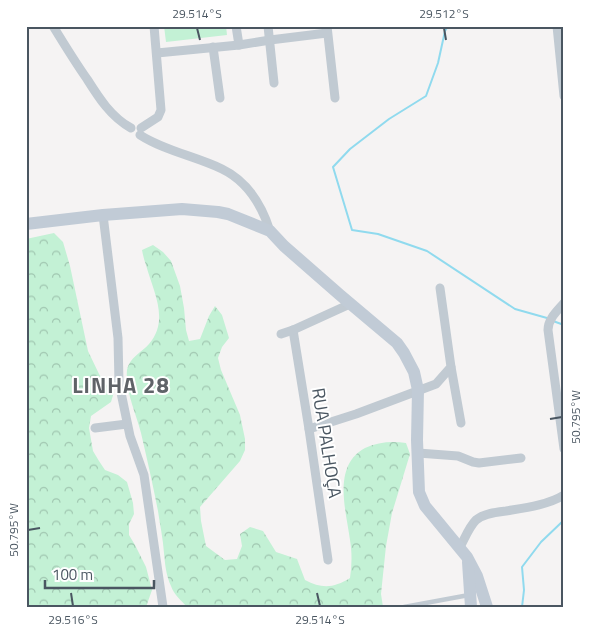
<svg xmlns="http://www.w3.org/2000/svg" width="590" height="633" font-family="'Titillium Web',sans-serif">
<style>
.forest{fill:url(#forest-crowns)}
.pitch{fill:#c3f1d5}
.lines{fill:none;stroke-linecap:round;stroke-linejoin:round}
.stream{stroke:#90daee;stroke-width:2}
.lane{stroke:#c1cad2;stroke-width:4.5}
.street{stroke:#c1cad2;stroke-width:9}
.secondary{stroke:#c1cbd6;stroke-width:12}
.ticks{fill:none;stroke:#4a5661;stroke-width:2}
.labels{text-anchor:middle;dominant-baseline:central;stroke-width:4;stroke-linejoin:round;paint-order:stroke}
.street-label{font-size:18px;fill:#4a5661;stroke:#fff}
.district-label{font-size:22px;font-weight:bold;letter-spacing:1px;fill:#5f6368;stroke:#fff}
.neatline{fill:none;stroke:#4a5661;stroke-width:2}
.ticks-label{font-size:12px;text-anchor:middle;fill:#4a5661}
</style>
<defs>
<pattern id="forest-crowns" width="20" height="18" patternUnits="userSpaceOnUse" patternTransform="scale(1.25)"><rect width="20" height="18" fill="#c3f1d5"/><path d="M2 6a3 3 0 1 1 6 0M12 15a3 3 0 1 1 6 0" fill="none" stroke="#a0c6b0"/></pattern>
</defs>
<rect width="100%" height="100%" fill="#f5f3f3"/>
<g class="forest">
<path d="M54,233L63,242L70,266L88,351L99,374L106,384L114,392L111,402L91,416L89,428L93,451L99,461L105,470L118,475L127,482L133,503L134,514L129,524V535L135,545L146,567L152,590L146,607H26V239Z"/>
<path d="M153,245L163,252L171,261L180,286L184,308L186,330L189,341L200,339L209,316L215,306L222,315L229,338L222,347L218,358L221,370L240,415L245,439V450L240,461L200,507L201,521L206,546L225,560L237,559L242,546L240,534L250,527L263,531L276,552L297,559L305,580C322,589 334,588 350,578C352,565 352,552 350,540C346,510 332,466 365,448C378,442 392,441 406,443L410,454L392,513L386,546L381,594L383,607H187C181,600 174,595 171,586C166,575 165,564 164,553C163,539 160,525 158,511C153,485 147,459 141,433C136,413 125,391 127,370C129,358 142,352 149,344C170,320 153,291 146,265C144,260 143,255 142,250Z"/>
</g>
<path class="pitch" d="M164,26H226L227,35L166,42Z"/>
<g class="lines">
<g class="stream">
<path d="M448,26L445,31L438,63L426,96L389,119L350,149L333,167L352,230L378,234L427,251L515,309L547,318"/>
<path d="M553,321L564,325"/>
<path d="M522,607L524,590L522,567L541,542L564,520"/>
</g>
<path class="lane" d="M404,607L469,595"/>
<g class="street">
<path d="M53,26C64,44 75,62 87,79C99,98 111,117 131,128"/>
<path d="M236,26L239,45"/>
<path d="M268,26L274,83"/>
<path d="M327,26L335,98"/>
<path d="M557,26L564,96"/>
<path d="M213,47L220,98"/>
<path d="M157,53L239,45L270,40L327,33"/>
<path d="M141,128L158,117L161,110L154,26"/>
<path d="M140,135C165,151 195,156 222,169C247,181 262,206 270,231"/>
<path d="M103,215L118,338L119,383L130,436L144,475L163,607"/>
<path d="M564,303C557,311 548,319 548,330L564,449"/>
<path d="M293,330L309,429L328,560"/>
<path d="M281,334L293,330L350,304"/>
<path d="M451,367L461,423"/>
<path d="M95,428L127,424"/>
<path d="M309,429L356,414L436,384L451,367L440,288"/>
<path d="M418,453L458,456L473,462L479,463L521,458"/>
<path d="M460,547C465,538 469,527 476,520C484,513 497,512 506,511C524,508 548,505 564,495"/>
</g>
<g class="secondary">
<path d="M26,224L103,215L182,209L218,212L228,214L270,231L284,246L340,295L397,343L404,353L414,372L418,390L417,440L419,492L425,506L467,557L477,576L487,607"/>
<path d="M468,562L471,607"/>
</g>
</g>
<path class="ticks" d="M197,28L200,40M444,28L446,40M550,419L562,417M28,530L40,528M71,593L73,606M317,593L320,606"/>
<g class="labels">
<g class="street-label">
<text transform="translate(327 443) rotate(81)">RUA PALHOÇA</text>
</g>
<g class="district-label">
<text x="121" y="385">LINHA 28</text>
</g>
</g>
<rect width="590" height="633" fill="none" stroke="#ffffff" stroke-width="55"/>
<path d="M45 580v8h109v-8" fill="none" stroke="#4a5661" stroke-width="2.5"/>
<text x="52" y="580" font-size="15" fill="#4a5661" stroke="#ffffff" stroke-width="4" paint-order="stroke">100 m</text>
<rect x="28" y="28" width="534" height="578" class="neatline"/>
<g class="ticks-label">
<text x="197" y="18">29.514°S</text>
<text x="444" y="18">29.512°S</text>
<text transform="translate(576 417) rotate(-90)" y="4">50.795°W</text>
<text transform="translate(14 530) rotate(-90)" y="4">50.795°W</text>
<text x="73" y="624">29.516°S</text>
<text x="320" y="624">29.514°S</text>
</g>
</svg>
